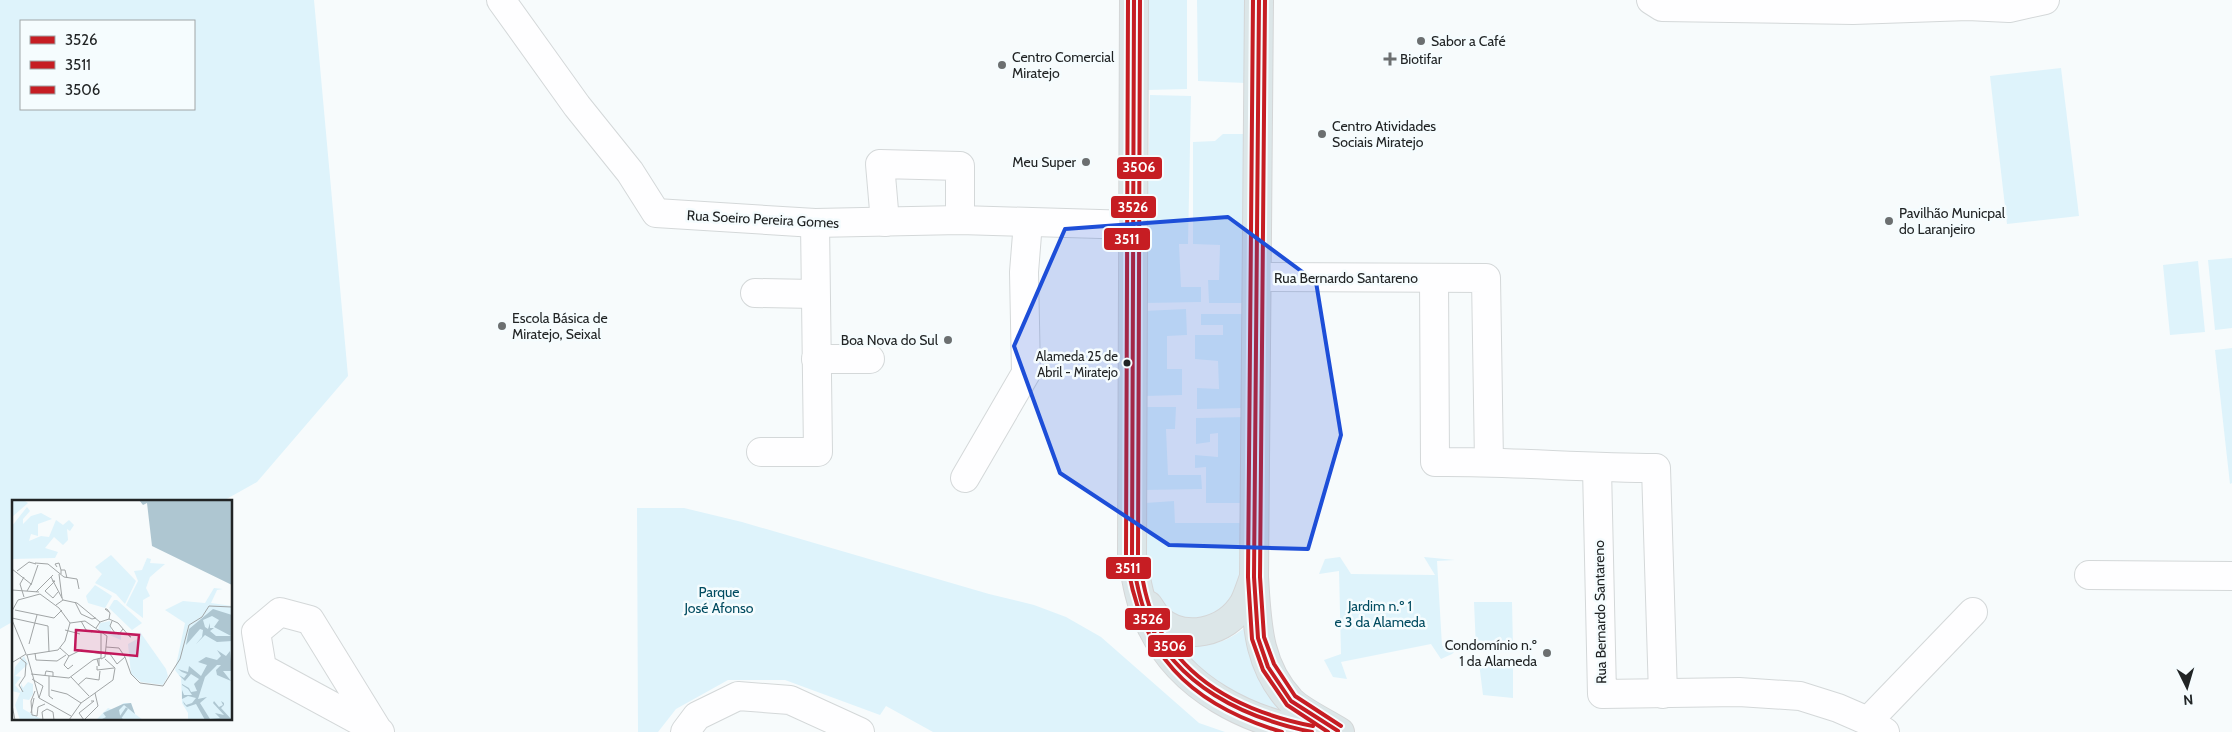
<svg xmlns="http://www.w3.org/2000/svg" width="2232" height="732" font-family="Cabin,sans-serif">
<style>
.green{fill:#def3fb;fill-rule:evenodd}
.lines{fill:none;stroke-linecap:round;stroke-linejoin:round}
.minor-casing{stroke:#d4d8d9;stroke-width:30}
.major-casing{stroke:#d4d6d7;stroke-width:30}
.minor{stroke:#fefeff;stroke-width:28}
.major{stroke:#dce6e8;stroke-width:28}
.bus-1-casing{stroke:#f5fcfe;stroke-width:8}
.bus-2-casing{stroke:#f5fcfe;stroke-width:8}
.bus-3-casing{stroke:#f5fcfe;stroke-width:8}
.bus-1{stroke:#c61d23;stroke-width:4}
.bus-2{stroke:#c61d23;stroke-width:4}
.bus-3{stroke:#c61d23;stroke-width:4}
.marked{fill:#1d4ed8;fill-opacity:0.2;stroke:#1d4ed8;stroke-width:4;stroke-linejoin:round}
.poi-dot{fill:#6c6f70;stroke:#f5fcfe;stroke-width:2}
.bus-dot{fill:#212425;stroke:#f5fcfe;stroke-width:2}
.labels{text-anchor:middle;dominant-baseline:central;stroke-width:5;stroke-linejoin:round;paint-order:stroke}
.bus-label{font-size:13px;fill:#212425;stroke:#f5fcfe;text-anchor:end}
.poi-label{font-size:14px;fill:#212425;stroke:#f5fcfe;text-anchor:start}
.street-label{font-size:14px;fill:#212425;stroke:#f5fcfe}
.park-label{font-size:14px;fill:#004b60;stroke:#f5fcfe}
.inset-river{fill:none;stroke:#aec6d1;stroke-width:2.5}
.inset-road{fill:none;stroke:#a1a5a6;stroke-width:1}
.view{fill:#c2185b;fill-opacity:0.15;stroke:#c2185b;stroke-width:2.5}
.inset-edge{fill:none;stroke:#212425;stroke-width:2.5}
.line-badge{stroke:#f5fcfe;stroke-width:2}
.badge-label{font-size:14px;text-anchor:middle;font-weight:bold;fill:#fff}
</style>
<rect width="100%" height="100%" fill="#f7fbfc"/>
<g class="green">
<path d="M0,0H314L348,376L257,482L223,501H14V621L0,629ZM21,21H194V109H21Z"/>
<path d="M1146,0H1187V89L1147,90Z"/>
<path d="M1197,0H1245L1246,83L1198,81Z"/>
<path d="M2061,68L2079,216L2007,224L1990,76Z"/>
<path d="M1150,95L1191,96L1188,244H1179L1181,287H1201V302L1146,303Z"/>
<path d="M1223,134H1248L1246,303H1209L1208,280H1219L1220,245L1193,244V142L1215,141Z"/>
<path d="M2232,258V328L2215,330L2208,260Z"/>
<path d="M2198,261L2205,332L2170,335L2163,265Z"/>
<path d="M1186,309L1187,335L1167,336V369H1182V395L1145,396L1143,311Z"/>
<path d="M1201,314H1245V408L1197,409V388L1219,389L1218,361L1195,359V335H1223V325H1201Z"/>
<path d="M2232,348V483L2230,484L2215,350Z"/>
<path d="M1143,407H1176L1175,429H1166L1168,475H1201L1202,489L1144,490Z"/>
<path d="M1246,417L1243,503H1206V467L1195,468V455L1218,457V433L1210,434V442L1196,444V418Z"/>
<path d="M1174,501L1175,523H1243L1240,582L1230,603L1213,617L1177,621L1145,583V503Z"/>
<path d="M637,508H684L742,522L989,594L1034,605L1066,617L1101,637L1199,723L1225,732H933L886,706L880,715L785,680H728L676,709L658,732H638Z"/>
<path d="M1340,557L1351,574L1435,575L1424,557L1455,560L1437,561L1442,646H1460L1452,654L1441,659L1431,644L1341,662L1347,679L1333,677L1324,660L1341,654L1339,571L1319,574L1325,559Z"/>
<path d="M1474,602H1512L1513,649L1476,648Z"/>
<path d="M1248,625L1260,650L1327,729L1238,698L1194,666L1172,636C1203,649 1222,647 1248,625Z"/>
<path d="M1479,663H1513V698L1483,695Z"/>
</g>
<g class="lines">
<defs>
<g id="minor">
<path d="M501,0L577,106L630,172L656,213L815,223L960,220L1133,225"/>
<path d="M1651,0L1662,7L1853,10L1968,6L2009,8L2045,0"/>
<path d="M885,222L880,164L960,166V220"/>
<path d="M1257,277L1486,278L1489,462"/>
<path d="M1434,278L1435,462C1508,461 1582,468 1656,468L1663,694"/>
<path d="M755,293L815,294"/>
<path d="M816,359H870"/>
<path d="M761,452H818L815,223"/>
<path d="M1597,468L1602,694L1739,692L1800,696L1838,708L1868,721L1885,732"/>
<path d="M965,478L1026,373L1024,272L1028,222"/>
<path d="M2089,575L2232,576"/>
<path d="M1868,721L1973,612"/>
<path d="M379,732L310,620L280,612L256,632L262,668L380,732"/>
<path d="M685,732L697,716L738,696L790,700L860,732"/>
</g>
<g id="major">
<path d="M1134,0L1132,555C1136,580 1140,605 1152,628C1182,689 1248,722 1312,732"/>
<path d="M1259,0L1254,577C1257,622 1257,665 1291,701C1302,712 1326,723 1340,732"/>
<path d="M1148,605C1151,609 1154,614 1157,618C1183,643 1226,633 1244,603C1248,595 1251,585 1254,577"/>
</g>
</defs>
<use href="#minor" class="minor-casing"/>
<use href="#major" class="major-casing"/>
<use href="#minor" class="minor"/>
<use href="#major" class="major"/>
<defs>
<g id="bus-1">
<path d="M1134,0L1132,555C1135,576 1139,598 1147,618C1176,686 1244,718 1312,732"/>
<path d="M1259,0L1254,577L1258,638L1268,667L1291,701L1338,731"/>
</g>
<g id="bus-2">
<path d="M1128,0L1126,555C1139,653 1188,704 1282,732"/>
<path d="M1253,0L1248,577L1252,639L1263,670L1287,705L1328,732"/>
</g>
<g id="bus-3">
<path d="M1140,0L1138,555C1142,576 1145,598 1154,618C1183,683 1247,713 1313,726"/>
<path d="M1265,0L1260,577L1264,637L1274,664L1295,696L1341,726"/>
</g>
</defs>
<use href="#bus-1" class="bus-1-casing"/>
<use href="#bus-2" class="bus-2-casing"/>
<use href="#bus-3" class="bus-3-casing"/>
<use href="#bus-1" class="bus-1"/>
<use href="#bus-2" class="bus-2"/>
<use href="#bus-3" class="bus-3"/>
</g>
<path class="marked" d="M1228,217L1316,282L1341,435L1308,549L1169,545L1060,473L1014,346L1065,229Z"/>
<g class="poi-dot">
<circle cx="1421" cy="41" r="5"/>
<path d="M1387.5 51.5h5v5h5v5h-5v5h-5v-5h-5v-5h5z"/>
<circle cx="1002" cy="65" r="5"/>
<circle cx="1322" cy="134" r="5"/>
<circle cx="1086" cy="162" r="5"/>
<circle cx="1889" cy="221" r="5"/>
<circle cx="502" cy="326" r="5"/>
<circle cx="948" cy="340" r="5"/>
<circle cx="1547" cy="653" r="5"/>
</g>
<circle class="bus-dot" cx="1127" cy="363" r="4.5"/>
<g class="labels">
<g class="bus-label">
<text x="1118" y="356">Alameda 25 de<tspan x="1118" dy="16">Abril - Miratejo</tspan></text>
</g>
<g class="poi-label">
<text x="1431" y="41">Sabor a Café</text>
<text x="1012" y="57">Centro Comercial<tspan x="1012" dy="16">Miratejo</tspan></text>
<text x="1400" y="59">Biotifar</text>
<text x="1332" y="126">Centro Atividades<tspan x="1332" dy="16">Sociais Miratejo</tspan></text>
<text x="1076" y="162" text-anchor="end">Meu Super</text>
<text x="1899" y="213">Pavilhão Municpal<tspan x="1899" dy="16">do Laranjeiro</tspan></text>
<text x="512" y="318">Escola Básica de<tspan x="512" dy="16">Miratejo, Seixal</tspan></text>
<text x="938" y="340" text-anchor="end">Boa Nova do Sul</text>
<text x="1537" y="645" text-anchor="end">Condomínio n.º<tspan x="1537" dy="16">1 da Alameda</tspan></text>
</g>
<g class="street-label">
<text transform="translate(763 219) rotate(3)">Rua Soeiro Pereira Gomes</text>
<text x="1346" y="278">Rua Bernardo Santareno</text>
<text transform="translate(1600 612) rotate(-91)">Rua Bernardo Santareno</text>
</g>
<g class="park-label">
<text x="719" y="592">Parque<tspan x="719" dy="16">José Afonso</tspan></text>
<text x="1380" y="606">Jardim n.º 1<tspan x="1380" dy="16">e 3 da Alameda</tspan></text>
</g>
</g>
<g transform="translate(12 500)">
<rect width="220" height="220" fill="#f7fbfc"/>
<path d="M0,0L13,1L16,3L0,17ZM15,7L18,11L11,19V24L19,16L29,13L40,19L26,24V36L19,34L17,41L29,36L37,37L44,20L51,25L57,20L62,25L58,31L55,29L56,40L51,45L42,37L33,48L46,52L43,58L0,59V26ZM99,55L124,81L113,104L104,94L83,83L90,74L83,67ZM135,58L139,59L138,63L153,64L138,77L134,88L138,96L131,100V118L114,105L126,81L122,71L130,70ZM83,85L100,96L93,108L76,103L74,96ZM202,88L211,89L205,90L199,103L220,106V220H176V213L170,203L169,178L163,170L173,123L153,110L171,101L193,103ZM102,100H105L130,123L120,130L97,108ZM98,121L99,131L105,135L109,133V140L86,130L88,123ZM128,132L154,169L156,176L151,185L129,182L119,174L116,144L127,138ZM12,156L16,164L3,176L9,177L3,185L9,192V183L11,188L16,182L21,184V194L17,200L11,199V209L31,220H8L3,205L8,193L0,191L3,167ZM112,203H119L123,214L131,220H84L96,208L101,210Z" fill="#def3fb"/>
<path d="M127,0H220V85L140,46L135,3L131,5ZM201,109L220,115V141L205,142L193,135L184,144L190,137L191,130L188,129L174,145L177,129ZM200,116L207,120L202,127L219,136H204L198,131L202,128H198V123L196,129L193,127L191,120ZM205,150L214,156L218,151L220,171H211L219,181L205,175L204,170L209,165H205L193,177L186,199L195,197L188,203L198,219L208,218L203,213L212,215L201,203L202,201L207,207L211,205L209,201L212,203V205L209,208L220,220H193L184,204L175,207L172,204L171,201L174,205L180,203L184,198L176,196L170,199V190L172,195H180L176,189H172H176L170,185V184L177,188L179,192L185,191L182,184L187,179L179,174L173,181L167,175L172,178L175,174L170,172L166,169L176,172L177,166L189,176L195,165L186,162L194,157L205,160L209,156ZM119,203L123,214L112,205L107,210L109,220H88L94,217L91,213L111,204Z" fill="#aec6d1" fill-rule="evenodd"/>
<path class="inset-river" d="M110,220L108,218L115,208"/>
<path class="inset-road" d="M23,63L36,64L52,77L65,79L67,89M45,67L43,64L47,63L49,70M0,69L19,84L15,91M5,71L17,62L24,64M47,74L50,98M49,74V70H53L55,78M12,77L8,84L12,97M39,77L51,100M40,81H43L33,91L41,98L46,92M19,85L26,65M0,90L27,92M24,92L41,75M63,102L69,114L80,119L84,118M44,105L51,100L65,103L88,122M3,110L42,118L50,110M0,111L6,100L28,94L47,108L58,123M0,118L36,126L37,152M97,119L106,123L118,137H119L116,134M0,120L14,154M69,121L74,130L80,132M100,121L98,126L103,133L107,134L111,129M58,123L73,121L95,136M84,128L88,122L97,119L98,113L95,109H93L97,112M53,130L68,134M89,132V159L93,157M17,144L25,115M48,148L57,156L69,150L90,154M0,153V186M23,153L24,160L45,161L54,155M94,154H98L105,164L113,157L107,148L94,147M14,155L46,150L53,141L58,123M15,155L27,198L59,216M57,156L52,165L56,169L61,165M93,157L95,136M113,157L119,174L128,183L151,186L168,159L177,125L190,117L197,106L220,107M8,158L14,163L13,176L7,185L11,192M85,159L87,166V158M1,162L14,154M85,166V170L102,168M19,174L57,178L81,160L89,158M33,175L34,171L41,172V177M37,176V196L41,199M59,177L77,196M20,179L31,186L27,198M66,185L74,178L87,180L88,171M39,190L55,194L69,203M23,191L19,201L20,215L25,216L26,207L33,204M0,205L3,220M19,213L22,198M31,220L30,212L35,209L41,212L42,220M57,220L69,203L83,193M72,220L67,213L82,201H79M72,220L86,206L83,193L101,180L103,168L93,159"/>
<path class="view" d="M64,130L127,135L125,156L63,150Z"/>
<rect width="220" height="220" class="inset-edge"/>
</g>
<g class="line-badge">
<rect x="1116" y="156" width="47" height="24" rx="5" fill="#c61d23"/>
<rect x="1110" y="195" width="47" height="24" rx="5" fill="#c61d23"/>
<rect x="1103" y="227" width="48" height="24" rx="5" fill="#c61d23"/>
<rect x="1105" y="556" width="47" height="24" rx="5" fill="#c61d23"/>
<rect x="1124" y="607" width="47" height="24" rx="5" fill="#c61d23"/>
<rect x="1147" y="634" width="47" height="24" rx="5" fill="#c61d23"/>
</g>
<g class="badge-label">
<text x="1139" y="172">3506</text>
<text x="1133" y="212">3526</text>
<text x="1127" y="244">3511</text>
<text x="1128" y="573">3511</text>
<text x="1148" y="624">3526</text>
<text x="1170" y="651">3506</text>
</g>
<rect x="20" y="20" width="175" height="90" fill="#f5fcfe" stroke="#a0a6a7"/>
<rect x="30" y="36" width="25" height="8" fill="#c61d23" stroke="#a0a6a7"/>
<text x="65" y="45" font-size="15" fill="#212425">3526</text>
<rect x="30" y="61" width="25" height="8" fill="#c61d23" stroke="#a0a6a7"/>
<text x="65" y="70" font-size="15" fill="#212425">3511</text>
<rect x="30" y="86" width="25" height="8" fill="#c61d23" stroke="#a0a6a7"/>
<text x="65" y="95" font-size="15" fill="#212425">3506</text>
<g transform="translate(2187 687) rotate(175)" stroke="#f5fcfe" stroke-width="4" paint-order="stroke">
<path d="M0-4L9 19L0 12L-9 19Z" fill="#212425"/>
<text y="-8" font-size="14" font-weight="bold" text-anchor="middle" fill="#212425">N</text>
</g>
</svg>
